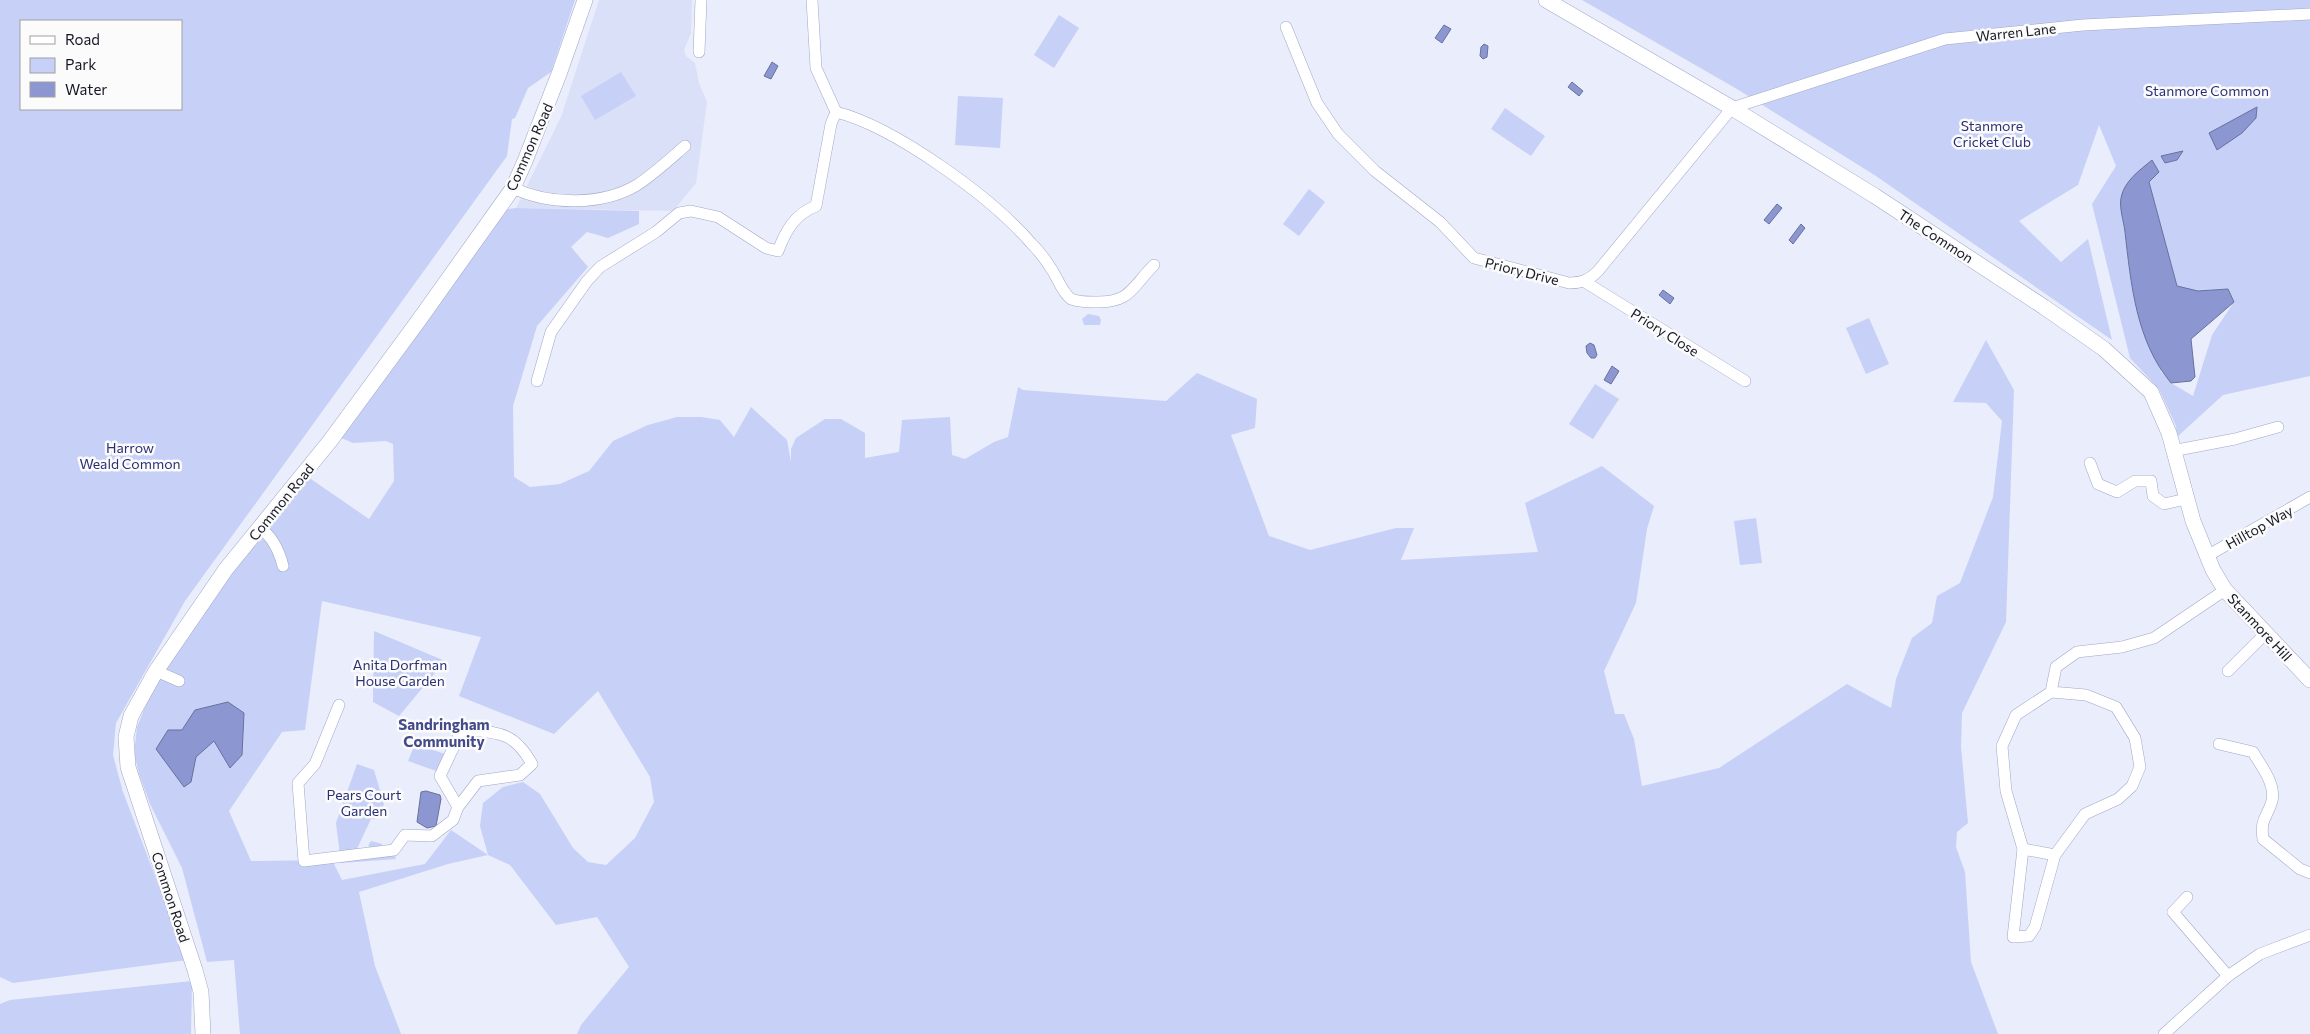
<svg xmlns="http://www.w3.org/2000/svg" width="2310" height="1034" font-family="Commissioner,sans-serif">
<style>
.built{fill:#dae0f8}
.green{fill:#c7d0f7;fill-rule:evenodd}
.water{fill:#8c97d1;stroke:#68719d}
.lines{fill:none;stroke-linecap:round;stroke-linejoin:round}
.minor-casing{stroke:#a0a7c7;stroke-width:12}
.major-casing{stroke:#a0a7c7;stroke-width:16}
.minor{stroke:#fff;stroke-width:11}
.major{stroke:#fff;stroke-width:15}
.labels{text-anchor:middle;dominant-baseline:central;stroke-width:5;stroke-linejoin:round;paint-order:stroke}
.street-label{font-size:14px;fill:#151723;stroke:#fbfbfb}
.park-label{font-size:14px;fill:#2b3074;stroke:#fbfbfb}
.neighbourhood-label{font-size:15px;font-weight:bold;fill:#434b88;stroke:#fbfbfb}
</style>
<rect width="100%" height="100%" fill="#eaedfb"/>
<path class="built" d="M599,0H692L691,33L684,50L686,56L695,63L699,83L707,102L696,183L673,211L516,208L561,117Z"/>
<g class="green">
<path d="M0,0H575L551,72L528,88L515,118L512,119L507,156L185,601L116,723L113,755L123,792L187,960L13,983L0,977ZM21,21H181V109H21Z"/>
<path d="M1582,0H2310V376L2223,395L2177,437L2176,426L2159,389L2130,358L2092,204L2116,166L2099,125L2078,185L2019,221L2061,262L2088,239L2112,340L1876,176L1737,89ZM2153,161L2149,182L2177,286L2198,291L2228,289L2234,302L2212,335L2193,396L2171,383L2161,372L2121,198L2128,182Z"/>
<path d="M1059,15L1079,28L1054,68L1034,55Z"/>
<path d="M621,72L636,96L595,120L581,96Z"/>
<path d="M958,96L1003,98L1000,148L955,145Z"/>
<path d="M1505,108L1545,136L1531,156L1491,129Z"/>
<path d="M1309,189L1325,202L1299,236L1283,224Z"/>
<path d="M516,208L639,211V224L608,238L587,232L571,247L588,267L537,326L513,406L514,477L530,487L560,484L589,471L613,441L648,425L677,417H701L720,420L734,437L751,407L787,440L791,462V449L796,438L825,419H841L865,433V458L899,452L902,420L950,417L952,455L965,459L994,442L1008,437L1018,387L1023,390L1166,401L1197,373L1257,399L1255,428L1231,435L1269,536L1310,550L1396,528H1414L1401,560L1538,552L1525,503L1602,466L1654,506L1647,529L1636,603L1604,671L1615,714H1624L1634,739L1642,786L1719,768L1847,684L1891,708L1896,679L1912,638L1932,623L1937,596L1960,583L1993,497L2002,421L1986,403L1953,402L1986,340L2014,390L2006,622L1962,713L1961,747L1968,823L1957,832L1956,847L1965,872L1971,962L1998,1034H577L581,1025L629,967L597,917L556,925L510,865L488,855L448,864L359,892L375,966L401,1034H240L234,960L207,962L182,868L150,804L139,774L134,753L137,727L148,700L189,626L308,477L369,519L394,481L393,444L386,441L353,443L339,437L404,352L507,209ZM322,601L481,637L459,696L554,734L598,691L650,777L654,802L635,838L606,865L588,862L573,848L540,794L523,782L503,787L483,803L480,826L488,855L451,830L425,864L342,880L332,860L251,861L229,811L282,732L305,730Z"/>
<path d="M1088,314L1099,316L1101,320L1100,325H1084L1082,319Z"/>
<path d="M1869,318L1889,364L1866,374L1846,328Z"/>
<path d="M1595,384L1619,399L1593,439L1569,424Z"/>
<path d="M1756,518L1762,563L1740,565L1734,521Z"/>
<path d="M374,631L445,661L399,716L373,702Z"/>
<path d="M415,744L445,754L439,772L408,761Z"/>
<path d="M357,764L374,770L384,804L378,818L371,819L355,853L378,851L368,846L371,841L382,844L380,851L394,850L396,859L341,863L336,823Z"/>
<path d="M192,981L191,1034H0V1004L10,1000Z"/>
</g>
<g class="water">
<path d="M1444,25L1451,29L1442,43L1435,38Z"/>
<path d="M1484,44L1488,46L1487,57L1483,59L1480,56L1481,47Z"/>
<path d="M772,62L778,66L771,79L764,76Z"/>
<path d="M1572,82L1583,91L1579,96L1568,87Z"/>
<path d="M2257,107L2256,118L2242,133L2217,150L2209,133Z"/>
<path d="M2183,151L2177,160L2165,163L2161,156Z"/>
<path d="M2152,160L2159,172L2149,182L2177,286L2198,291L2228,289L2234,302L2191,339L2195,377L2191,381L2171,383C2136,341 2131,284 2125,232C2124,222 2119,208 2121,198C2124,181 2140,170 2152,160Z"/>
<path d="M1777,204L1782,208L1769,224L1764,220Z"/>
<path d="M1801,224L1805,228L1793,244L1789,240Z"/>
<path d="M1663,290L1674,298L1670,304L1659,295Z"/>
<path d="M1590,343L1594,345L1597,355L1595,358H1591L1587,353L1586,346Z"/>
<path d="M1612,366L1619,371L1611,384L1604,380Z"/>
<path d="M228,702L244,713L242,755L230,768L214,741L196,757L191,782L184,787L156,749L168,730H182L195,710Z"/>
<path d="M426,791L440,795L441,799L436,826L427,828L417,822L421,792Z"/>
</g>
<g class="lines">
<defs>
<g id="minor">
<path d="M812,0L816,68L836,112C895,127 991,197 1031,243C1039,251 1046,260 1052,270C1058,279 1062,292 1071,299C1078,302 1086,302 1094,302C1131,303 1131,288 1154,265"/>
<path d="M1286,27L1317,103L1338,134L1375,171L1440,222L1474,258L1569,283C1582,283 1589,280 1598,271L1732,108L1945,39L2083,25L2310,14"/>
<path d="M699,52L701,0"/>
<path d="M513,188C549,205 602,206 637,185C654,174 670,159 685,146"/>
<path d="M1585,282L1745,381"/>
<path d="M537,381L551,332L587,281L600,267L656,232L679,213L691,211L718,217L766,248L778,251C786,230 795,214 816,206L831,124L836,112"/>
<path d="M2172,451L2235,439L2278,427"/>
<path d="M2090,463L2098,484L2117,492L2135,481H2151L2153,496L2164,504L2186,499"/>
<path d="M260,528C273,537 279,550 283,566"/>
<path d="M2207,556L2310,497"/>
<path d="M156,671L179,681"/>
<path d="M2228,671L2265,634"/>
<path d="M2051,692L2086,695L2116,707L2135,738L2140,767L2132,786L2118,799L2085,814L2055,855L2035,927L2029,936L2013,937L2023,849L2006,791L2002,746L2016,715L2051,692L2056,667L2077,652L2122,647L2154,638L2225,590"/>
<path d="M339,705L315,764L298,783L304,861L394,850L405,835L432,836L453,820L458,807L478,781L520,775L532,764C513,730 497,733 462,729L440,776L458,807"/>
<path d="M2219,744L2253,752C2261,766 2276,784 2272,801C2267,818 2260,818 2263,839L2300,869L2310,873"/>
<path d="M2023,849L2055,855"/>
<path d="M2187,897L2173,912L2228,976"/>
<path d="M2164,1034L2228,976L2260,954L2310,935"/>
</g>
<g id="major">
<path d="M1546,0L1732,108L1875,196L2044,307L2104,349L2151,392L2169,433L2193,521L2213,570L2225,590L2310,680"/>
<path d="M203,1034L201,992L195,970L128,767L126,737L131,716L156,671L226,569L330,441L419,320L513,188L525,161L559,74L585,0"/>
</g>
</defs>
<use href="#minor" class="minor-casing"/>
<use href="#major" class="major-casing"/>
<use href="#minor" class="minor"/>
<use href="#major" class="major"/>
</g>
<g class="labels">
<g class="street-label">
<text transform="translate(2016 32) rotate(-6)">Warren Lane</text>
<text transform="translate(529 147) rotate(-66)">Common Road</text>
<text transform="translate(1936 236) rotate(33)">The Common</text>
<text transform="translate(1522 271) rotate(14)">Priory Drive</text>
<text transform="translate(1665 332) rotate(32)">Priory Close</text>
<text transform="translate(281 502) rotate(-51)">Common Road</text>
<text transform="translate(2259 527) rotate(-29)">Hilltop Way</text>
<text transform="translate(2260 627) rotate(47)">Stanmore Hill</text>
<text transform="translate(171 897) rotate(72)">Common Road</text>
</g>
<g class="park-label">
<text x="2207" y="90">Stanmore Common</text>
<text x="1992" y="125">Stanmore<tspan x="1992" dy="16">Cricket Club</tspan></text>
<text x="130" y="447">Harrow<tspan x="130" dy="16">Weald Common</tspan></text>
<text x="400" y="664">Anita Dorfman<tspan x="400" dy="16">House Garden</tspan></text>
<text x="364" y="794">Pears Court<tspan x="364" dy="16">Garden</tspan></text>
</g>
<g class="neighbourhood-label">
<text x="444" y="724">Sandringham<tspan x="444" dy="17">Community</tspan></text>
</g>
</g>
<rect x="20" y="20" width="162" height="90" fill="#fbfbfb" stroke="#9fa0a5"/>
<rect x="30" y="36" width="25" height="8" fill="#ffffff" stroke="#9fa0a5"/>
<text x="65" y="45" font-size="15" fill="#151723">Road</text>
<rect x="30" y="58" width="25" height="15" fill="#c7d0f7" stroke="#9fa0a5"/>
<text x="65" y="70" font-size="15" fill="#151723">Park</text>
<rect x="30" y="82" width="25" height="15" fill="#8c97d1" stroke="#9fa0a5"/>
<text x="65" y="95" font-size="15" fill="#151723">Water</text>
</svg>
